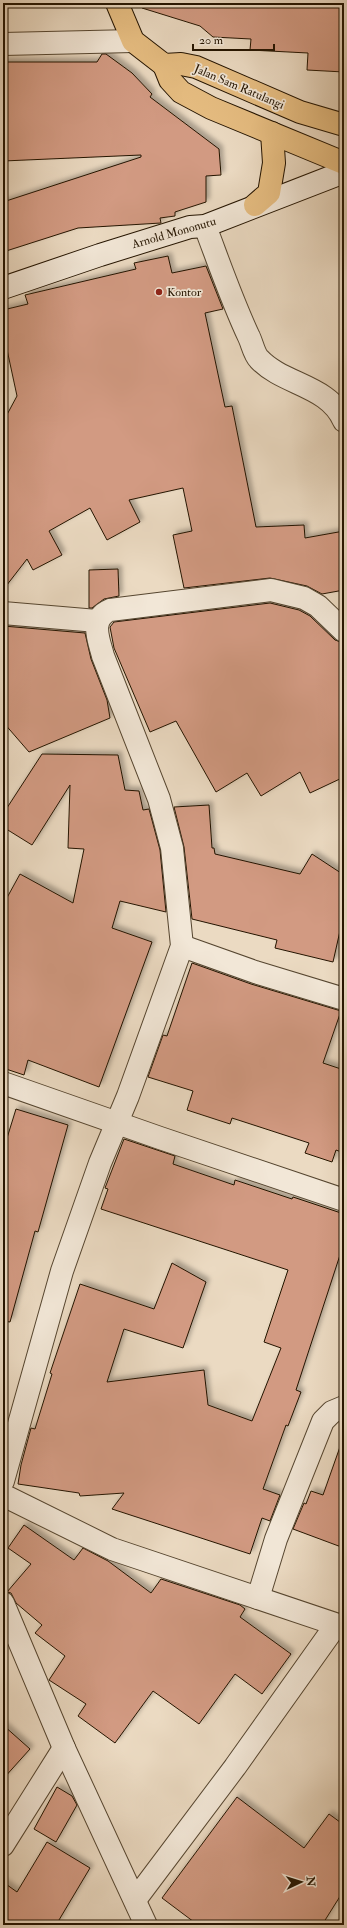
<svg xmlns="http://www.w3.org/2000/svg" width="347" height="1928" font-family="'IM FELL Double Pica',serif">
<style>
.building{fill:#d29a82;stroke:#241400;filter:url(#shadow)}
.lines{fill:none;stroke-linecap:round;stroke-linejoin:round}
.street-casing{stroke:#564630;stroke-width:24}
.secondary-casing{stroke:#241400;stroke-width:24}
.primary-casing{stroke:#241400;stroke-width:24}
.street{stroke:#f2e7d7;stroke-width:22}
.secondary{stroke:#f2e7d7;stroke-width:22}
.primary{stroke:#e6bd81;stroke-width:22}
.poi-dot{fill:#8f2418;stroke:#f2e7d7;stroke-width:1.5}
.labels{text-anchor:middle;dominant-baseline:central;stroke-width:3.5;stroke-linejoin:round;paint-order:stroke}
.street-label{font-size:12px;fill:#241400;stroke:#f2e7d7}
.poi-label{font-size:12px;fill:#241400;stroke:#f2e7d7;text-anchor:start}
</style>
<defs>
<filter id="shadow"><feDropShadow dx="3.5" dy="-3.5" stdDeviation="2" flood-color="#0004"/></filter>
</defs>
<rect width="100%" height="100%" fill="#ebdac2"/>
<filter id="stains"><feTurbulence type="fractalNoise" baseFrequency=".005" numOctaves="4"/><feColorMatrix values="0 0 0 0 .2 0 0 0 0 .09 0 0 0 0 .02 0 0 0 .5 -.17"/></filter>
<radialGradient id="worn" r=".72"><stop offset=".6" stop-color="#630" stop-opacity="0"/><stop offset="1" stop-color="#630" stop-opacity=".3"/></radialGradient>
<g class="building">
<path d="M142,3H344V72L307,70L308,53L250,50L251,39L213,37L200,26L142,8Z"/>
<path d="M102,54H106L132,73L152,94L150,97L219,149L221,175L206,176V202L175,212V216L160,218L161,223L78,228L3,252V202L141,157V155L3,161V62H97Z"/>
<path d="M168,256L172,273L206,266L223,309L205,313L225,407L232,406L256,527L304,525L305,538L344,531V590L322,594L307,586L270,578L184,588L173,535L192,531L183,488L129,500L140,522L107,540L90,508L49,531L62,555L33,570L27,559L3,590V422L17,396L3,331V310L28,304L25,295L136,269L134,263Z"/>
<path d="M118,569L119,596L104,599L92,608H89V570Z"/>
<path d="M270,603L299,610L310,616L335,640L344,643V777L310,793L300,772L261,796L247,773L216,792L176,721L150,732L114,648L110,627L114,622Z"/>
<path d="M3,626L85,633L91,659L107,700L110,718L29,752L3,722Z"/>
<path d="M42,754L118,755L125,790L139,791L143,810L149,809L160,850L166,912L120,901L112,928L152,942L99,1087L28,1060L24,1075L3,1068V905L20,874L73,903L84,849L68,848L70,785L32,845L3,827V814Z"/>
<path d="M209,805L212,848H214L215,854L300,874L312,854L344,875V913L333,962L275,948L277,940L192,919L184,847L174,807Z"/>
<path d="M192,963L251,984L341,1011L323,1063L344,1070V1153L336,1150L332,1162L305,1153L309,1143L232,1118L230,1124L187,1110L193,1091L148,1077L163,1035L167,1036Z"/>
<path d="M16,1109L68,1125L38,1232L35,1231L10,1322L3,1321V1151Z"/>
<path d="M124,1139L175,1156L173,1164L234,1185L235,1180L292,1199L293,1197L344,1214V1257L340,1255L296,1390L301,1392L288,1426L286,1425L263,1489L280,1495L270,1521L262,1518L250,1554L112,1509L124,1493L80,1496L79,1493L18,1484L21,1465L31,1428L35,1429L52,1374L50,1373L80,1284L154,1309L172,1263L206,1282L183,1348L124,1329L107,1382L204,1370L208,1405L252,1421L281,1348L264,1342L288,1270L101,1209L108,1189L105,1188Z"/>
<path d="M341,1444L344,1445V1548L293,1529L304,1503L306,1504L311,1491L323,1495Z"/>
<path d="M24,1525L74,1560L83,1548L108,1561L151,1593L161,1579L240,1605L245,1609L240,1617L291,1654L262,1694L235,1674L199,1724L153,1691L115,1743L78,1716L86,1704L49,1680L65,1656L35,1633L42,1625L16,1603L11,1593L7,1592L31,1564L8,1548Z"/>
<path d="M3,1725L30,1749L3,1779Z"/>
<path d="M57,1787L72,1796L77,1805L56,1842L34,1829Z"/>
<path d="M237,1797L304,1848L329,1814L344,1825V1890L322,1925H198L162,1898Z"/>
<path d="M47,1842L90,1868L56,1925H3V1882L17,1892Z"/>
</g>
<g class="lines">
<defs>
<g id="street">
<path d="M3,44L133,41"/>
<path d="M205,226C219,263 232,301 249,337C252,343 254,354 259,359C283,385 329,385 344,421"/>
<path d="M3,613L97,621"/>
<path d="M182,946L255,972L344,999"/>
<path d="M3,1083L160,1138L344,1200"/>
<path d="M3,1481L62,1271L100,1163L128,1096L182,946L172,848L159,799L103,656C99,640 89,619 110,610L271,590L304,598L318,606L344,631"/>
<path d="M3,1495L112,1549L344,1627"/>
<path d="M258,1598L276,1539L323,1421L332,1412L344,1407"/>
<path d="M3,1603L64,1748L146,1925"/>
<path d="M3,1845L64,1748"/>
<path d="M135,1900L235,1767L336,1625"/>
</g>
<path id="secondary" d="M3,288L100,255L190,227L205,226L344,172"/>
<g id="primary">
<path d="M117,3L133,41L164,65L181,64L196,67L300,112L344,125"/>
<path d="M164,65L170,80L181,92L211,108L344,163"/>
<path d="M255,205L269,193L274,163L272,133"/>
</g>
</defs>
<use href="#street" class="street-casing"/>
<use href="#secondary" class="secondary-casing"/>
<use href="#primary" class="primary-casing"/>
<use href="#street" class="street"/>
<use href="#secondary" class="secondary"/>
<use href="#primary" class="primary"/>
</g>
<circle class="poi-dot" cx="159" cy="292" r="4"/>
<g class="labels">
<g class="street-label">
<text transform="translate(239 87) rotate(23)">Jalan Sam Ratulangi</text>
<text transform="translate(174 233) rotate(-16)">Arnold Mononutu</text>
</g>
<g class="poi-label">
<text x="167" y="292">Kontor</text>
</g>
</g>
<rect width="347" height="1928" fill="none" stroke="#ebdac2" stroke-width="16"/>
<rect x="4" y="4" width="339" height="1920" fill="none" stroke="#241400" stroke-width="2"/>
<rect x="8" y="8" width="331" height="1912" fill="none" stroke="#241400"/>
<g transform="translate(301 1882) rotate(86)" stroke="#f2e7d7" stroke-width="3" paint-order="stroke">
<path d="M0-3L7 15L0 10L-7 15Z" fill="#241400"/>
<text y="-6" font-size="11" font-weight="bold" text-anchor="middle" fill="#241400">N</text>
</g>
<path d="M193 44v6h81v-6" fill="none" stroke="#241400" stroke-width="2"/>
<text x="199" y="44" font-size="12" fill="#241400" stroke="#f2e7d7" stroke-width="3" paint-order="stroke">20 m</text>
<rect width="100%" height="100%" filter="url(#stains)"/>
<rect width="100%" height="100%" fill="url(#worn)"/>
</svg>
